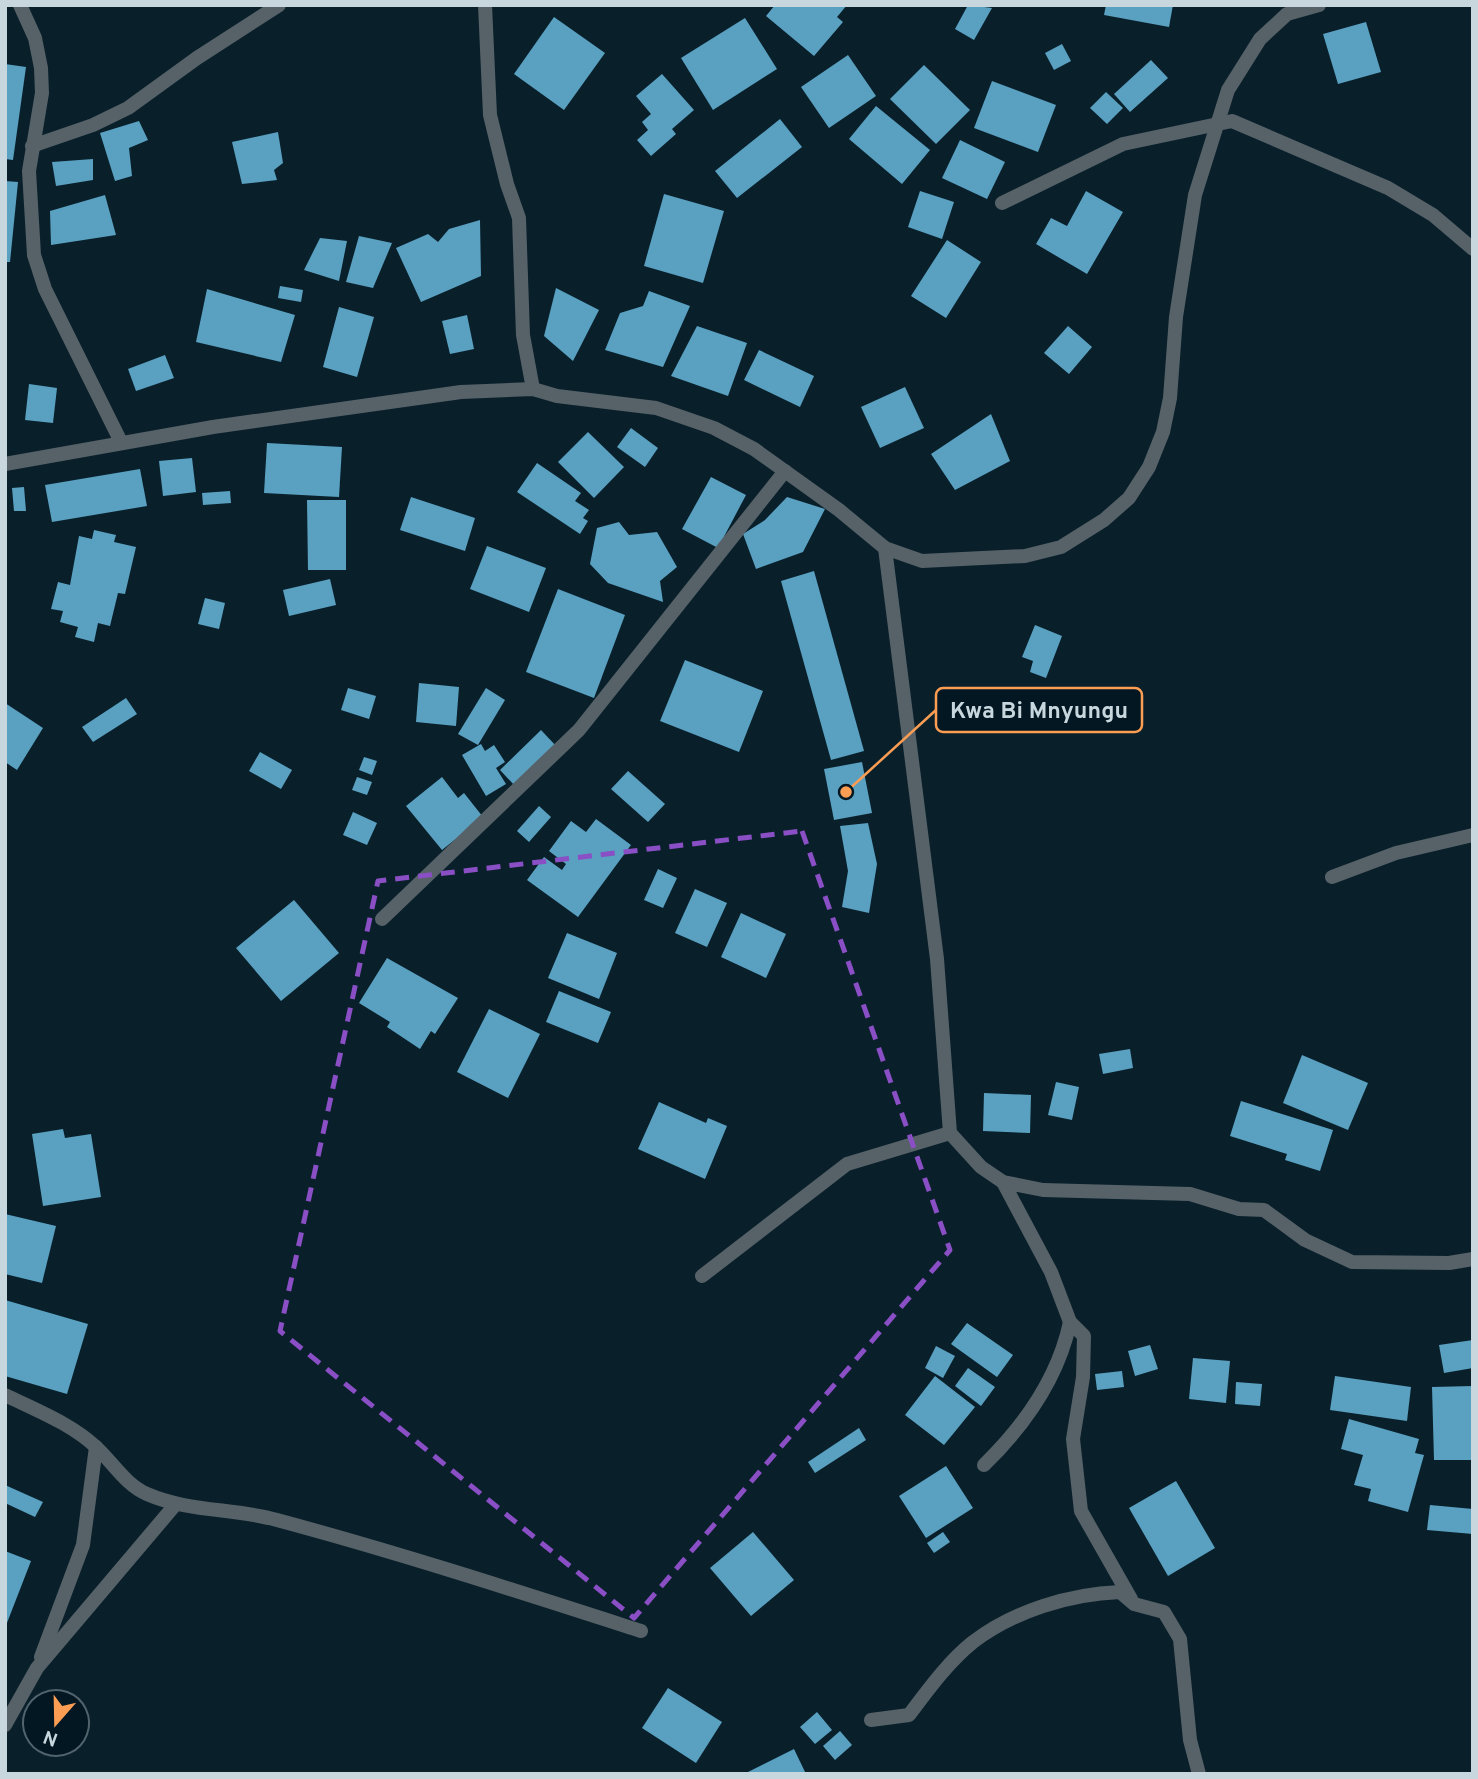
<svg xmlns="http://www.w3.org/2000/svg" width="1478" height="1779" font-family="Overpass,sans-serif">
<style>
.building{fill:#5aa0c1}
.lines{fill:none;stroke-linecap:round;stroke-linejoin:round}
.service{stroke:#576268;stroke-width:14}
.minor{stroke:#576268;stroke-width:14}
.marked{fill:none;stroke:#8a4ec5;stroke-width:5;stroke-dasharray:14 9;stroke-linejoin:round}
.leader{fill:none;stroke:#fc9d54;stroke-width:2.5}
.callout-dot{fill:#fc9d54;stroke:#021721;stroke-width:2.5}
.callout{fill:#021721;stroke:#fc9d54;stroke-width:2.5}
.callout-label{font-size:23px;text-anchor:middle;font-weight:bold;fill:#c8d6dd}
</style>
<rect width="100%" height="100%" fill="#09202b"/>
<g class="building">
<path d="M775,5H847L837,17L843,22L814,56L766,16Z"/>
<path d="M968,5L992,8L974,40L955,29Z"/>
<path d="M1106,5H1173L1169,27L1104,15Z"/>
<path d="M554,17L605,53L564,110L514,74Z"/>
<path d="M745,18L777,69L713,110L681,58Z"/>
<path d="M1366,22L1381,72L1338,84L1323,34Z"/>
<path d="M1062,44L1071,61L1054,70L1045,53Z"/>
<path d="M848,55L876,96L829,128L801,87Z"/>
<path d="M1151,60L1168,78L1130,112L1114,94Z"/>
<path d="M5,64L26,67L13,160L5,159Z"/>
<path d="M924,65L970,110L936,144L890,99Z"/>
<path d="M662,74L694,110L672,129L676,134L651,156L637,140L648,130L642,122L651,114L636,96Z"/>
<path d="M992,81L1056,105L1038,152L974,128Z"/>
<path d="M1106,92L1123,108L1107,124L1090,108Z"/>
<path d="M876,106L930,150L902,184L849,139Z"/>
<path d="M780,119L802,147L737,198L715,171Z"/>
<path d="M139,121L148,140L129,148L132,176L115,181L100,133Z"/>
<path d="M278,132L283,163L274,170L277,180L242,184L232,142Z"/>
<path d="M960,140L1005,162L987,199L942,178Z"/>
<path d="M93,159V180L56,186L52,162Z"/>
<path d="M5,181L18,182L10,262H5Z"/>
<path d="M920,191L954,202L942,239L908,227Z"/>
<path d="M1086,191L1123,212L1087,274L1036,244L1051,218L1067,226Z"/>
<path d="M664,194L724,211L703,283L644,266Z"/>
<path d="M105,195L116,235L51,245L50,211Z"/>
<path d="M480,220L481,276L421,302L396,248L428,234L438,242L449,229Z"/>
<path d="M359,236L392,243L373,288L346,282Z"/>
<path d="M320,238L347,241L339,281L304,270Z"/>
<path d="M947,240L981,262L946,318L911,296Z"/>
<path d="M280,286L303,290L301,302L278,298Z"/>
<path d="M556,288L599,310L573,361L544,336Z"/>
<path d="M207,289L295,315L281,362L196,342Z"/>
<path d="M649,291L690,306L663,367L605,350L620,313L643,306Z"/>
<path d="M339,307L374,317L357,377L323,367Z"/>
<path d="M467,315L474,349L450,354L442,321Z"/>
<path d="M697,326L747,343L728,396L671,376Z"/>
<path d="M1068,326L1092,347L1069,374L1044,353Z"/>
<path d="M759,350L814,376L800,407L744,380Z"/>
<path d="M165,355L174,378L136,391L128,369Z"/>
<path d="M29,384L57,388L53,423L25,420Z"/>
<path d="M905,387L924,428L880,448L861,407Z"/>
<path d="M991,414L1010,461L955,490L931,454Z"/>
<path d="M631,428L658,448L645,467L617,447Z"/>
<path d="M588,432L624,467L594,498L558,462Z"/>
<path d="M267,443L342,447L339,497L264,493Z"/>
<path d="M192,458L196,492L163,496L159,461Z"/>
<path d="M537,463L581,493L575,501L589,510L583,518L588,521L580,534L517,492Z"/>
<path d="M140,469L147,506L52,522L45,485Z"/>
<path d="M711,477L746,495L718,548L682,529Z"/>
<path d="M24,487L26,511H14L12,488Z"/>
<path d="M230,491L231,503L203,505L202,493Z"/>
<path d="M411,497L475,518L465,551L400,530Z"/>
<path d="M787,497L825,509L803,552L756,569L743,534L765,520Z"/>
<path d="M307,500H346V570H308Z"/>
<path d="M619,522L629,535L657,532L677,567L660,581L663,602L608,583L590,564L597,528Z"/>
<path d="M94,530L116,535L114,542L136,547L125,594L118,593L110,626L98,623L94,642L75,637L78,627L60,622L63,611L51,609L58,582L70,585L79,536L92,539Z"/>
<path d="M487,546L546,568L529,612L470,589Z"/>
<path d="M814,571L864,751L831,760L781,581Z"/>
<path d="M330,579L336,605L289,616L283,590Z"/>
<path d="M558,589L625,615L594,698L526,672Z"/>
<path d="M205,598L225,603L219,629L198,624Z"/>
<path d="M1035,625L1062,636L1046,678L1030,672L1033,661L1022,657Z"/>
<path d="M685,660L763,691L739,752L660,721Z"/>
<path d="M419,683L459,687L456,726L416,722Z"/>
<path d="M348,688L376,696L369,719L341,710Z"/>
<path d="M486,688L505,700L478,745L458,734Z"/>
<path d="M126,698L137,714L93,742L82,727Z"/>
<path d="M5,703L43,728L17,770L5,762Z"/>
<path d="M541,730L557,747L516,787L500,770Z"/>
<path d="M481,744L485,751L494,745L505,762L496,768L506,784L486,796L462,755Z"/>
<path d="M260,752L292,770L281,789L249,771Z"/>
<path d="M364,757L377,761L372,775L359,770Z"/>
<path d="M862,762L872,813L834,820L824,769Z"/>
<path d="M628,771L665,804L648,822L611,789Z"/>
<path d="M357,777L372,782L367,795L352,790Z"/>
<path d="M442,777L458,798L464,793L483,817L442,850L406,806Z"/>
<path d="M539,806L551,817L529,842L517,831Z"/>
<path d="M353,812L377,823L367,845L343,835Z"/>
<path d="M596,819L631,845L578,917L527,880L544,857L562,870L566,864L549,851L571,821L586,832Z"/>
<path d="M868,823L877,864L869,913L842,907L848,871L840,826Z"/>
<path d="M658,869L677,878L663,908L644,900Z"/>
<path d="M695,889L727,903L707,947L675,933Z"/>
<path d="M294,900L339,953L281,1001L236,948Z"/>
<path d="M741,913L786,934L766,978L721,957Z"/>
<path d="M567,933L617,953L599,999L548,978Z"/>
<path d="M387,958L458,998L435,1034L431,1031L420,1049L387,1027L390,1022L359,1003Z"/>
<path d="M559,991L611,1012L598,1043L546,1022Z"/>
<path d="M489,1009L540,1034L508,1098L457,1072Z"/>
<path d="M1130,1049L1133,1068L1103,1074L1099,1054Z"/>
<path d="M1302,1055L1368,1083L1348,1130L1283,1103Z"/>
<path d="M1056,1082L1079,1087L1072,1120L1048,1115Z"/>
<path d="M984,1093L1031,1095L1030,1133L983,1131Z"/>
<path d="M1241,1101L1333,1130L1320,1171L1285,1160L1287,1154L1230,1136Z"/>
<path d="M659,1102L706,1123L708,1118L727,1126L705,1179L638,1149Z"/>
<path d="M63,1129L65,1138L91,1134L101,1197L43,1206L32,1134Z"/>
<path d="M5,1214L56,1226L42,1283L5,1274Z"/>
<path d="M5,1300L88,1324L67,1394L5,1376Z"/>
<path d="M967,1323L1013,1355L997,1377L951,1344Z"/>
<path d="M1473,1340V1368L1444,1373L1439,1345Z"/>
<path d="M1150,1345L1158,1369L1135,1376L1128,1351Z"/>
<path d="M936,1346L955,1356L943,1378L925,1368Z"/>
<path d="M1193,1358L1230,1361L1226,1403L1189,1399Z"/>
<path d="M968,1368L995,1387L981,1406L955,1386Z"/>
<path d="M1122,1371L1124,1387L1097,1390L1095,1374Z"/>
<path d="M935,1376L975,1407L944,1445L905,1415Z"/>
<path d="M1335,1376L1411,1387L1407,1421L1330,1410Z"/>
<path d="M1236,1382L1262,1384L1260,1406L1235,1404Z"/>
<path d="M1473,1386V1460H1434L1432,1387Z"/>
<path d="M1349,1419L1419,1439L1415,1453L1424,1455L1408,1512L1368,1501L1371,1489L1354,1485L1363,1455L1341,1449Z"/>
<path d="M859,1428L866,1440L815,1473L808,1462Z"/>
<path d="M946,1466L973,1508L926,1538L899,1496Z"/>
<path d="M1176,1481L1215,1548L1168,1576L1129,1508Z"/>
<path d="M5,1485L43,1502L35,1517L5,1503Z"/>
<path d="M1430,1505L1473,1509V1534L1427,1530Z"/>
<path d="M753,1532L794,1580L751,1616L710,1568Z"/>
<path d="M943,1532L950,1542L934,1553L927,1543Z"/>
<path d="M5,1551L31,1561L5,1628Z"/>
<path d="M668,1688L722,1722L696,1763L642,1728Z"/>
<path d="M817,1712L832,1730L815,1744L800,1727Z"/>
<path d="M840,1731L852,1745L835,1760L823,1746Z"/>
<path d="M794,1749L806,1774H744Z"/>
</g>
<g class="lines">
<path class="service" d="M984,1465C1025,1425 1058,1379 1070,1322"/>
<g class="minor">
<path d="M20,5L35,38L41,68L42,93L29,171L34,255L45,289L121,442"/>
<path d="M485,5L490,115L507,184L519,218L523,335L533,389"/>
<path d="M32,146L93,125L128,108L197,58L279,5"/>
<path d="M1002,203L1123,144L1232,121L1388,188L1433,215L1473,249"/>
<path d="M5,464L213,427L461,392L533,389L557,396L656,408L714,428L754,449L839,510L885,548L922,561L1025,556L1061,547L1104,520L1129,498L1149,467L1163,432L1170,398L1176,317L1195,195L1228,90L1260,39L1287,14L1319,5"/>
<path d="M885,548L937,959L950,1133L981,1167L1003,1182L1043,1190L1190,1194L1239,1209L1264,1210L1305,1240L1352,1262L1449,1263L1473,1259"/>
<path d="M1332,877L1396,853L1473,835"/>
<path d="M382,919L579,730L785,471"/>
<path d="M1003,1182L1051,1272L1070,1322L1084,1336L1083,1377L1073,1439L1081,1511L1131,1599"/>
<path d="M702,1276L847,1164L950,1133"/>
<path d="M5,1395C36,1410 72,1424 97,1448C113,1463 126,1485 147,1494C188,1512 234,1508 277,1520C400,1553 520,1592 641,1631"/>
<path d="M41,1657L83,1545L96,1447"/>
<path d="M871,1720L909,1715C928,1690 948,1662 973,1642C1014,1611 1069,1594 1120,1592L1134,1604L1164,1612L1180,1639L1190,1740L1199,1774"/>
<path d="M5,1725L37,1668L175,1505"/>
</g>
</g>
<path class="marked" d="M802,831L950,1250L634,1618L280,1331L378,881Z"/>
<path class="leader" d="M846 792L936 710"/>
<circle class="callout-dot" cx="846" cy="792" r="7"/>
<rect class="callout" x="936" y="688" width="206" height="44" rx="7"/>
<g class="callout-label">
<text x="1039" y="718">Kwa Bi Mnyungu</text>
</g>
<rect width="1478" height="1779" fill="none" stroke="#c8d6dd" stroke-width="14"/>
<g transform="translate(56 1723) rotate(200)"><circle r="33" fill="#021721" stroke="#51636c" stroke-width="2"/>
<path d="M0-5L12 26L0 18L-12 26Z" fill="#fc9d54"/>
<text y="-10" font-size="19" font-weight="bold" text-anchor="middle" fill="#c8d6dd">N</text>
</g>
</svg>
